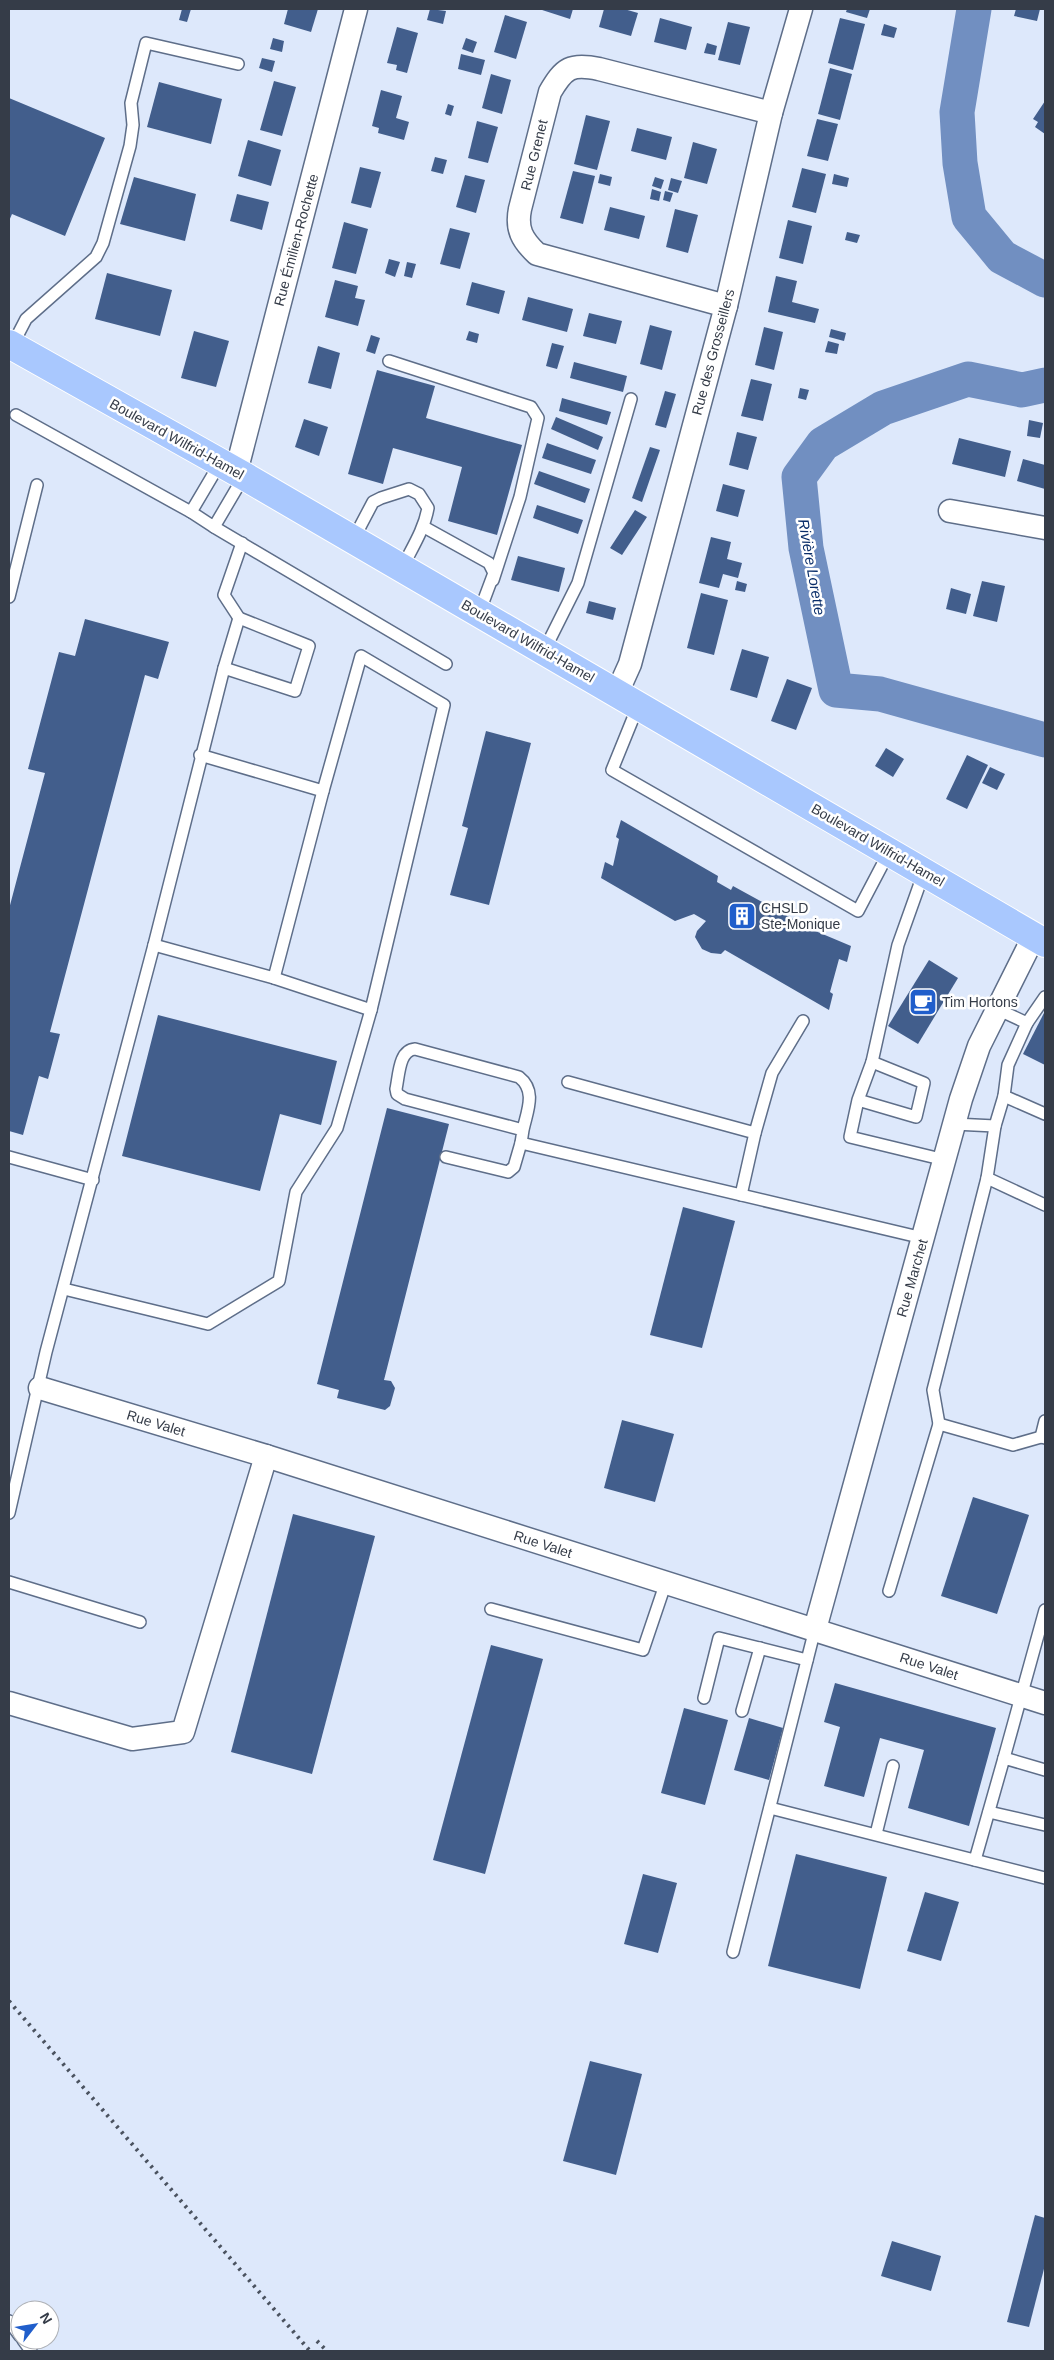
<svg xmlns="http://www.w3.org/2000/svg" width="1054" height="2360" font-family="Arial,sans-serif">
<style>
.lines{fill:none;stroke-linecap:round;stroke-linejoin:round}
.river{stroke:#718fc1;stroke-width:35}
.building{fill:#425e8c}
.service-casing{stroke:#5e6e89;stroke-width:14}
.minor-casing{stroke:#5e6e89;stroke-width:25}
.primary-casing{stroke:#fff;stroke-width:30}
.service{stroke:#fff;stroke-width:11}
.minor{stroke:#fff;stroke-width:22}
.primary{stroke:#a9c8fe;stroke-width:28}
.rail{stroke:#4a525f;stroke-width:4;stroke-dasharray:2.5 5;stroke-linecap:butt}
.labels{text-anchor:middle;dominant-baseline:central;stroke-width:5;stroke-linejoin:round;paint-order:stroke}
.street-label{font-size:14px;fill:#353c48;stroke:#fff}
.poi-label{font-size:14px;fill:#353c48;stroke:#fff;text-anchor:start}
.water-label{font-size:15px;font-style:italic;fill:#092d69;stroke:#fff}
</style>
<rect width="100%" height="100%" fill="#dde8fb"/>
<g class="lines">
<g class="river">
<path d="M974,9L957,112L960,163L969,217L1002,257L1045,280"/>
<path d="M1045,385L1022,390L968,379L883,408L823,444L799,477L806,548L836,690L880,694L1045,740"/>
</g>
</g>
<g class="building">
<path d="M182,9H191L187,22L179,20Z"/>
<path d="M288,9H318L311,32L284,24Z"/>
<path d="M430,9L446,11L443,24L427,20Z"/>
<path d="M539,9H573L570,19Z"/>
<path d="M604,9H624L638,13L631,36L599,27Z"/>
<path d="M847,9H870L867,18L846,12Z"/>
<path d="M1016,9H1040L1037,21L1014,16Z"/>
<path d="M505,15L527,22L516,59L494,52Z"/>
<path d="M660,18L692,27L686,50L654,42Z"/>
<path d="M840,18L865,24L853,70L828,63Z"/>
<path d="M728,22L750,27L740,65L718,60Z"/>
<path d="M884,24L897,28L894,38L881,35Z"/>
<path d="M397,27L418,33L407,73L396,70L397,65L387,63Z"/>
<path d="M273,38L284,41L282,52L270,49Z"/>
<path d="M466,38L477,42L473,53L462,49Z"/>
<path d="M707,43L717,46L715,55L704,53Z"/>
<path d="M461,54L485,60L481,75L458,69Z"/>
<path d="M262,58L275,61L272,72L259,68Z"/>
<path d="M830,68L852,74L840,120L818,114Z"/>
<path d="M491,74L511,80L502,114L482,108Z"/>
<path d="M274,81L296,87L282,136L260,130Z"/>
<path d="M159,82L222,99L211,144L147,127Z"/>
<path d="M381,90L402,96L396,118L409,122L404,140L378,133L379,128L372,126Z"/>
<path d="M9,98L105,138L65,236L12,214L9,221Z"/>
<path d="M1045,101V134L1035,127L1038,122L1033,119Z"/>
<path d="M448,104L454,106L451,116L445,114Z"/>
<path d="M586,115L610,121L597,170L574,164Z"/>
<path d="M817,119L838,124L828,161L807,156Z"/>
<path d="M477,121L498,127L488,163L468,158Z"/>
<path d="M637,128L672,137L666,160L631,151Z"/>
<path d="M248,140L281,150L271,186L238,176Z"/>
<path d="M693,142L717,149L707,184L684,178Z"/>
<path d="M435,157L447,160L443,174L431,171Z"/>
<path d="M360,167L381,172L371,208L351,203Z"/>
<path d="M802,168L826,174L816,213L792,207Z"/>
<path d="M573,171L595,176L583,224L560,218Z"/>
<path d="M600,174L612,177L610,186L598,183Z"/>
<path d="M834,174L849,178L847,187L832,184Z"/>
<path d="M465,175L485,180L476,213L456,207Z"/>
<path d="M134,177L196,194L185,241L120,224Z"/>
<path d="M655,177L664,180L661,189L652,186Z"/>
<path d="M671,178L682,181L678,193L668,190Z"/>
<path d="M652,189L661,192L659,201L650,199Z"/>
<path d="M665,191L673,193L670,202L663,200Z"/>
<path d="M237,194L269,202L262,230L230,221Z"/>
<path d="M610,207L645,216L639,239L604,230Z"/>
<path d="M675,209L698,215L688,253L666,247Z"/>
<path d="M788,220L812,226L803,264L779,258Z"/>
<path d="M344,222L368,229L356,274L332,268Z"/>
<path d="M450,228L470,233L460,269L440,264Z"/>
<path d="M847,232L860,235L857,243L845,240Z"/>
<path d="M389,259L400,262L395,277L385,273Z"/>
<path d="M407,262L416,264L412,278L404,276Z"/>
<path d="M107,273L172,290L160,336L95,319Z"/>
<path d="M776,276L797,281L792,302L819,309L815,323L768,312Z"/>
<path d="M335,280L358,286L355,298L365,300L358,326L325,317Z"/>
<path d="M472,282L505,291L499,314L466,305Z"/>
<path d="M528,297L573,309L567,332L522,320Z"/>
<path d="M589,313L622,321L616,344L583,336Z"/>
<path d="M650,325L672,331L662,370L640,364Z"/>
<path d="M764,327L783,332L774,370L755,365Z"/>
<path d="M831,329L846,333L844,341L829,337Z"/>
<path d="M194,331L229,341L216,387L181,378Z"/>
<path d="M469,331L479,334L477,343L466,340Z"/>
<path d="M371,335L380,338L375,354L366,351Z"/>
<path d="M828,341L839,344L837,354L825,352Z"/>
<path d="M552,343L564,346L557,369L546,366Z"/>
<path d="M318,346L340,353L331,389L308,383Z"/>
<path d="M574,362L627,376L623,392L570,378Z"/>
<path d="M377,370L435,386L426,418L522,445L497,535L448,521L462,467L393,448L383,484L348,474Z"/>
<path d="M751,379L772,384L763,421L741,416Z"/>
<path d="M800,388L809,390L806,400L798,398Z"/>
<path d="M665,391L676,394L666,428L655,425Z"/>
<path d="M562,398L611,412L607,425L559,411Z"/>
<path d="M556,417L603,437L598,450L551,429Z"/>
<path d="M304,419L328,427L319,456L295,447Z"/>
<path d="M1029,420L1043,423L1040,438L1027,436Z"/>
<path d="M737,432L757,437L748,470L729,465Z"/>
<path d="M959,438L1011,451L1005,477L952,464Z"/>
<path d="M547,443L596,460L591,474L542,458Z"/>
<path d="M650,447L660,450L642,502L632,498Z"/>
<path d="M1023,459L1045,465V489L1017,481Z"/>
<path d="M539,471L590,489L585,503L534,484Z"/>
<path d="M723,484L745,490L738,517L716,511Z"/>
<path d="M537,505L583,520L578,534L533,518Z"/>
<path d="M635,510L647,517L622,555L610,548Z"/>
<path d="M711,537L731,542L727,559L742,563L738,578L723,574L719,588L699,583Z"/>
<path d="M518,556L565,568L559,592L511,580Z"/>
<path d="M737,581L747,584L745,592L735,590Z"/>
<path d="M982,581L1005,586L997,622L973,616Z"/>
<path d="M951,588L971,594L966,614L946,609Z"/>
<path d="M701,593L728,600L714,655L687,648Z"/>
<path d="M589,601L616,608L613,620L586,613Z"/>
<path d="M85,619L169,642L158,679L145,675L50,1032L60,1034L48,1079L39,1076L23,1135L9,1131V909L45,773L28,769L59,652L75,656Z"/>
<path d="M742,649L769,657L757,698L730,690Z"/>
<path d="M787,679L812,688L796,730L771,721Z"/>
<path d="M486,731L531,743L489,905L450,895L468,828L462,826Z"/>
<path d="M886,748L904,759L893,777L875,766Z"/>
<path d="M967,755L988,765L967,809L946,799Z"/>
<path d="M990,767L1005,774L997,790L982,783Z"/>
<path d="M621,820L718,876L717,882L731,890L733,886L813,930L851,946L847,962L839,959L830,992L833,994L829,1010L725,950L721,954L711,953L702,949L695,937L697,931L706,921L694,914L675,921L601,878L605,862L613,866L619,839L616,837Z"/>
<path d="M929,960L958,978L918,1044L888,1026Z"/>
<path d="M1045,1011V1065L1023,1054Z"/>
<path d="M158,1015L337,1061L321,1125L280,1114L260,1191L122,1156Z"/>
<path d="M387,1108L449,1124L384,1380L391,1381L395,1388L390,1406L385,1410L337,1398L339,1390L317,1384Z"/>
<path d="M683,1207L735,1221L702,1348L650,1335Z"/>
<path d="M622,1420L674,1434L655,1502L604,1488Z"/>
<path d="M973,1497L1029,1515L997,1614L941,1596Z"/>
<path d="M293,1514L375,1536L312,1774L231,1752Z"/>
<path d="M491,1645L543,1659L485,1874L433,1860Z"/>
<path d="M835,1683L996,1728L969,1826L908,1808L924,1750L880,1738L864,1797L824,1786L840,1727L824,1722Z"/>
<path d="M684,1708L728,1720L705,1805L661,1793Z"/>
<path d="M749,1718L783,1728L769,1780L734,1770Z"/>
<path d="M796,1854L887,1877L860,1989L768,1966Z"/>
<path d="M643,1874L677,1883L658,1953L624,1944Z"/>
<path d="M925,1892L959,1902L941,1961L907,1951Z"/>
<path d="M590,2061L642,2074L616,2175L563,2161Z"/>
<path d="M1035,2215L1045,2218V2265L1029,2327L1007,2322Z"/>
<path d="M892,2241L941,2256L931,2291L881,2276Z"/>
</g>
<g class="lines">
<defs>
<g id="service">
<path d="M12,346L26,319L96,257L103,243L130,146L133,125L131,103L146,43L238,64"/>
<path d="M389,361L531,407L538,418L520,497L493,580"/>
<path d="M16,415L191,512"/>
<path d="M220,463L191,512L214,527L244,476"/>
<path d="M214,527L446,664"/>
<path d="M424,527L489,563L494,573L479,613"/>
<path d="M353,540L373,502L381,498L409,489L419,494L428,508C424,530 412,548 402,568"/>
<path d="M9,597L37,485"/>
<path d="M544,651L578,583L631,399"/>
<path d="M224,668L239,618"/>
<path d="M638,706L612,770L858,911L889,852"/>
<path d="M154,945L274,978L323,791L200,755"/>
<path d="M274,978L371,1010L444,705L361,656L323,791"/>
<path d="M997,1009L1027,1023L1045,997"/>
<path d="M1027,1023L1008,1065L1004,1096L1045,1114"/>
<path d="M872,1062L898,945L924,872"/>
<path d="M568,1082L755,1133L741,1195"/>
<path d="M858,1100L872,1062L924,1083L916,1117L858,1100L850,1137L945,1160"/>
<path d="M954,1124L995,1126L1004,1096"/>
<path d="M995,1126L987,1178L1045,1205"/>
<path d="M755,1133L772,1073L803,1021"/>
<path d="M521,1143L523,1130L405,1099L397,1094L396,1089C399,1075 399,1050 415,1049L519,1077C537,1091 527,1111 523,1130"/>
<path d="M9,1157L93,1180"/>
<path d="M446,1157L508,1172L514,1167L521,1143L923,1238"/>
<path d="M64,1289L208,1324L279,1281L296,1192L337,1128L371,1010"/>
<path d="M1045,1421L1041,1437L1045,1438"/>
<path d="M939,1424L933,1390L987,1178"/>
<path d="M9,1513L46,1352L154,945L224,668L295,691L309,646L239,618L224,595L242,543"/>
<path d="M9,1582L140,1622"/>
<path d="M889,1591L939,1424L1013,1445L1041,1437"/>
<path d="M491,1609L643,1650L666,1582"/>
<path d="M704,1698L719,1638L807,1660"/>
<path d="M742,1711L760,1648"/>
<path d="M1004,1758L1045,1610"/>
<path d="M770,1808L1045,1878"/>
<path d="M989,1812L1045,1825"/>
<path d="M876,1834L893,1766"/>
<path d="M975,1860L1004,1758L1045,1770"/>
<path d="M733,1952L815,1629"/>
<path d="M9,2321L20,2336"/>
<path d="M23,2340L31,2351"/>
</g>
<g id="minor">
<path d="M726,306L537,254C522,240 516,229 520,209L550,92C564,68 571,63 599,69L771,113"/>
<path d="M236,472L356,9"/>
<path d="M950,511L1045,528"/>
<path d="M617,693L630,664L726,306L771,113L801,9"/>
<path d="M40,1388L266,1456L1045,1703"/>
<path d="M815,1629L961,1099L979,1046L1034,936"/>
<path d="M9,1703L132,1739L183,1732L266,1456"/>
</g>
<path id="primary" d="M9,344L244,476L1045,943"/>
</defs>
<use href="#service" class="service-casing"/>
<use href="#minor" class="minor-casing"/>
<use href="#primary" class="primary-casing"/>
<use href="#service" class="service"/>
<use href="#minor" class="minor"/>
<use href="#primary" class="primary"/>
<g class="rail">
<path d="M9,2001L310,2351"/>
<path d="M317,2341L327,2351"/>
</g>
</g>
<defs>
<symbol id="building-square" viewBox="-11 -11 22 22"><rect x="-9" y="-9" width="18" height="18" rx="4" fill="#205ecb" stroke="#fff"/><path d="M-4-6H4V6H1V3H-1V6H-4ZM-2.5-4.3h1.7v1.8h-1.7ZM.8-4.3h1.7v1.8H.8ZM-2.5-1h1.7V.8h-1.7ZM.8-1h1.7V.8H.8Z" fill="#fff"/></symbol>
<symbol id="cafe-square" viewBox="-11 -11 22 22"><rect x="-9" y="-9" width="18" height="18" rx="4" fill="#205ecb" stroke="#fff"/><path d="M-5.5-4.5H6V0H3Q3 3.5 0 3.5H-2.5Q-5.5 3.5-5.5 0ZM3-3.2v2h1.7v-2ZM-6 4.5H4V6H-6Z" fill="#fff"/></symbol>
</defs>
<g fill-rule="evenodd">
<use href="#building-square" x="726" y="900" width="32" height="32"/>
<use href="#cafe-square" x="907" y="986" width="32" height="32"/>
</g>
<g class="labels">
<g class="street-label">
<text transform="translate(534 155) rotate(-76)">Rue Grenet</text>
<text transform="translate(296 240) rotate(-75)">Rue Émilien-Rochette</text>
<text transform="translate(713 352) rotate(-75)">Rue des Grosseillers</text>
<text transform="translate(177 439) rotate(29)">Boulevard Wilfrid-Hamel</text>
<text transform="translate(528 641) rotate(30)">Boulevard Wilfrid-Hamel</text>
<text transform="translate(878 845) rotate(30)">Boulevard Wilfrid-Hamel</text>
<text transform="translate(912 1278) rotate(-74)">Rue Marchet</text>
<text transform="translate(156 1423) rotate(17)">Rue Valet</text>
<text transform="translate(543 1544) rotate(18)">Rue Valet</text>
<text transform="translate(929 1666) rotate(18)">Rue Valet</text>
</g>
<g class="poi-label">
<text x="761" y="908">CHSLD<tspan x="761" dy="16">Ste-Monique</tspan></text>
<text x="942" y="1002">Tim Hortons</text>
</g>
<g class="water-label">
<text transform="translate(812 567) rotate(80)">Rivière Lorette</text>
</g>
</g>
<rect width="1054" height="2360" fill="none" stroke="#353c48" stroke-width="20"/>
<g transform="translate(35 2325) rotate(59)"><circle r="24" fill="#ffffff" stroke="#aeb1b6"/>
<path d="M0-4L9 19L0 12L-9 19Z" fill="#205ecb"/>
<text y="-8" font-size="14" font-weight="bold" text-anchor="middle" fill="#353c48">N</text>
</g>
</svg>
